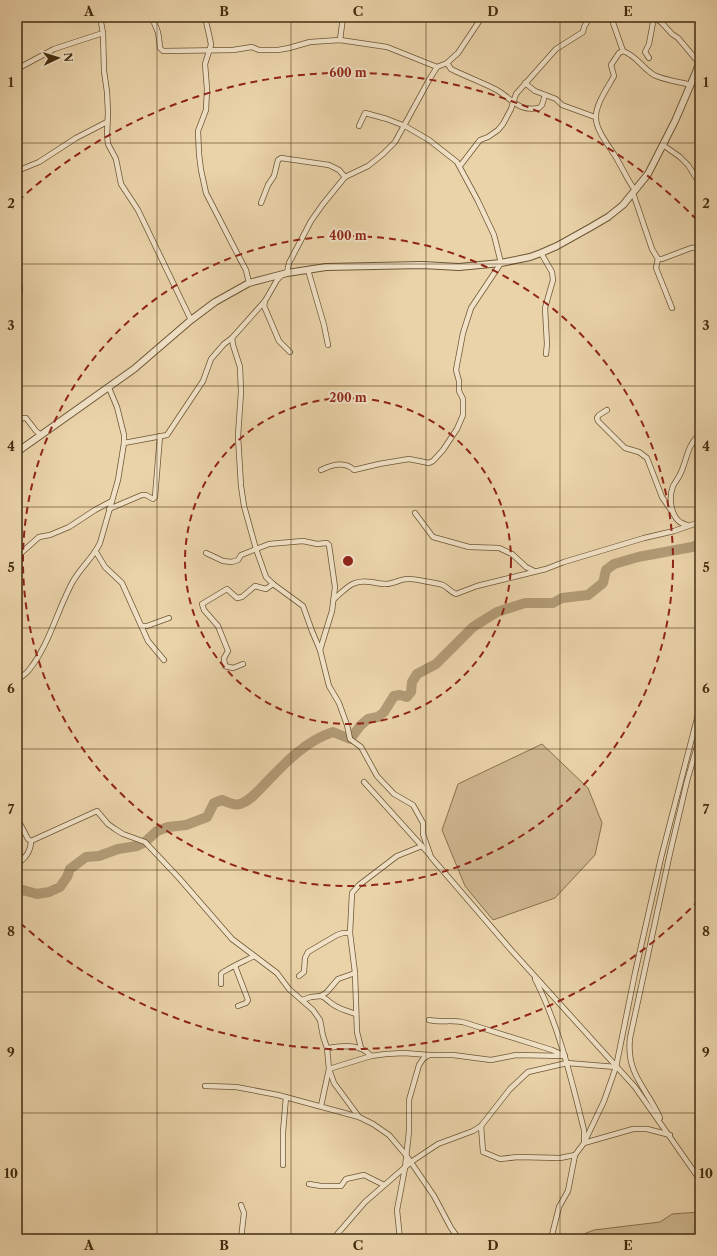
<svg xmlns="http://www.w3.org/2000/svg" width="717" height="1256" font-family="'Libre Caslon Text',serif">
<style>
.green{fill:#ceb68f;stroke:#887250}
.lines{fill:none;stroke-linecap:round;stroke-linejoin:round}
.river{stroke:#b19a75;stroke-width:10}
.minor-casing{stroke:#6d5736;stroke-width:6}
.tertiary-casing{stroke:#6d5736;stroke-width:8}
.minor{stroke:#f1e2c7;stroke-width:4.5}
.tertiary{stroke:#f1e2c7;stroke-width:6}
.grid{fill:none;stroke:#432e10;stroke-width:1;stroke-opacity:0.55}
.ring{fill:none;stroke:#8f2418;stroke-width:2;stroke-dasharray:7 5}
.centre{fill:#8f2418;stroke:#f1e2c7;stroke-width:2}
.ring-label{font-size:12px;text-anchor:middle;font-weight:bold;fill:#8f2418;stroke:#f1e2c7;stroke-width:4;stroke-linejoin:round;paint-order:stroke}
.neatline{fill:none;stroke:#432e10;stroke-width:1.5}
.grid-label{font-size:13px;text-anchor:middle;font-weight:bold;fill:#432e10}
</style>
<rect width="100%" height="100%" fill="#ead2a9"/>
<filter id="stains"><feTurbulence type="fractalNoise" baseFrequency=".005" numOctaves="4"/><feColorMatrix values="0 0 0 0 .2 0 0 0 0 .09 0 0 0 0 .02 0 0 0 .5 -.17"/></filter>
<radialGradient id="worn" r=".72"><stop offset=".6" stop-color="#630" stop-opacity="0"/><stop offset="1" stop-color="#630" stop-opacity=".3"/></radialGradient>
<g class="green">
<path d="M542,744L588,788L602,823L595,855L555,898L493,920L465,886L442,830L458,784Z"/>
<path d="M700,1212V1239H571L594,1230L660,1222L672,1214Z"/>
</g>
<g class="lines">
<path class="river" d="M17,893L23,890L37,894L49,892L60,887L67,877L70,869L86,857L99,856L118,849L137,846L145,842L157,831L168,827L186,825L207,817L214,803L222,800C227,802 234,806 240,804C250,801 257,792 264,785C284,764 305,741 333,732L350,739L361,725L368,719L378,717L384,712L394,696L400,695L407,697L411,692L412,682L417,674L436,664L473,627L497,612L525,603H553L562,598L588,595L603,583L606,570L614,564L638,557L692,547L700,544"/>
<defs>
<g id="minor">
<path d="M100,17L103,33L104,71L107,92L108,113L107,135L108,144L116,159L121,184L138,210L191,320"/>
<path d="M150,17C158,27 159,35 160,48L163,51L233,50L252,47L259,50H278L289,48L310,42L340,40L387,47L437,67"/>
<path d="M205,17L210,39L211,45L205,64L207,89L206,110L198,131L199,154L201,170L206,193L238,255L246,270L249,283"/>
<path d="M611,17L623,51"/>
<path d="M340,40L343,17"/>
<path d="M649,58L645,52L649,44L654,17L662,23L672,34L678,38L700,64"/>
<path d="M447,63L451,69C465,76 481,82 495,89C512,98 517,112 539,108L542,105L545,95"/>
<path d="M17,69L54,49L103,33"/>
<path d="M525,83L535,91L556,99L562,105L595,117"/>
<path d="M663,145L680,157L688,165L700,184"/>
<path d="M460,166L480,140L488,137L498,130L503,124L511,109L516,94L556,49L583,32L584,27L590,17"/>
<path d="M17,171L39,162L76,138L107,122"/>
<path d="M635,190C628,181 624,171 618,161C612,149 596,132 596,118C595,105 608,87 614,76L611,65L619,53L623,51C637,56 642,68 654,75C664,80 680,82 691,85"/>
<path d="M633,193L652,249L658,259H662L691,248L700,247"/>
<path d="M261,203L268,185L274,176L278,160L281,158L329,165L339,170L345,177"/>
<path d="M541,253L552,272L553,280L545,308L547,344L546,354"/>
<path d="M658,259L656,268L672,308"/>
<path d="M17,266L20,291"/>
<path d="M308,270L324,325L328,345"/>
<path d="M287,273L289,263L311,221L323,204L345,177L368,166L383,154L395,142L429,80L437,67L447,63L458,53L482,17"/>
<path d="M265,301L264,306L279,341L290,352"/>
<path d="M232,338L233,345L240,367L241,392L238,436L241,486L244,506L256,549L266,577L273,584L303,606L312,631L320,650L329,686L339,703L347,725L350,739L361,747L377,776L394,794L413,805L423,823V834L431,857L512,951L635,1087L700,1180"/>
<path d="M607,410L599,415L597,418L598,421L625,448L639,452L647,458L662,497L673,513"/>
<path d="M17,422L23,418H26L36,431L41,435"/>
<path d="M124,443L167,435L203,381L211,359L224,344L232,338L265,301L277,280L282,275"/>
<path d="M321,470C331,465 345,461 354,470L379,464L409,459L429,463L433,461L443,450L457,429L463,415V399L459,391V381L456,370L463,333L471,308L501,263L494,235L478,201L457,162L429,140L405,126L387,119L365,113L359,126"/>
<path d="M109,509L142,495H146L153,499L155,497L160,436"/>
<path d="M415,513L433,537L469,547L499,548L512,554L526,567L534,571"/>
<path d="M687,525C671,522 668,500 673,486C676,481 680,476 682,470C687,458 688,445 698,436H700"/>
<path d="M96,552L105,567L122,583L148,641L164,660"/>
<path d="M206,553L223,561L232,562L238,560L241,555L269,544L303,541L317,544L327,543L329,545L335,587L332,611L320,650"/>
<path d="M17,561L20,554L39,537L50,535L69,527L95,510L112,501"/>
<path d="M334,599C347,588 352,579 371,582C376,583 381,584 386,584C394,584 400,579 407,579C410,578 440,584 443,585C448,588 451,592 456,594L477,586L546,569L564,562L644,538L674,531L700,522"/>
<path d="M17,612L19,614"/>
<path d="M142,626H147L169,618"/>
<path d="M243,664L233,668L225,666L224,658L228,651L218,626L204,610L202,604L227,589L237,598L242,597L255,586L266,589L273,584"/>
<path d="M17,680C21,677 26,674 29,670C49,645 57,611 72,583C80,568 93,558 100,543L118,480L124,443V435L117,407L109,388"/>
<path d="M364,782L429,854"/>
<path d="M17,818L28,839L31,841L97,811L108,824L115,829L123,834L145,842L179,878L232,939L277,973L289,989L313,1010L320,1020L323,1036L327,1048L329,1069L334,1083L359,1117"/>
<path d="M17,864C26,858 31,851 31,841"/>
<path d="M235,966L248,1000L246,1003L238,1006"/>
<path d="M299,976L304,972L305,958L308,952L337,935L343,933H350"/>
<path d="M535,979C559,1026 571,1078 584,1130V1141"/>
<path d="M221,984C221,981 221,977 221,974C222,971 249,959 254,956"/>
<path d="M321,996C326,998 327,1000 331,1003C338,1009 347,1011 356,1014"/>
<path d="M302,1000L311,997L321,996L327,992L338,979L355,973"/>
<path d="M429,1020C443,1023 453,1019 466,1023L552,1050L563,1055"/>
<path d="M327,1048C343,1046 360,1043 371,1056"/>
<path d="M361,1048L357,1032L355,973L350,933L352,893L359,885L397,856L422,846"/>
<path d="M205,1086L236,1087L278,1095L359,1117L373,1124L389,1135L406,1155L434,1196L451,1228L459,1239"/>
<path d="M321,1106L329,1069L371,1056L386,1054L404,1053L429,1055H453L491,1060L516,1055L565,1056"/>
<path d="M660,1118C647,1088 626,1075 630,1038L670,853L687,781L700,736"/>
<path d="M481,1126L483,1152L500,1159L518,1157L560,1158L575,1155"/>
<path d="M584,1143L633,1129H647L670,1135"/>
<path d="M283,1165V1132L286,1097"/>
<path d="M309,1184L321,1186H341L346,1179L364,1175L384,1185"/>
<path d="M241,1205L244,1213L241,1239"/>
<path d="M333,1239L365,1202L411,1162L438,1144L473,1131L481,1126L510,1089L528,1072L567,1063L616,1067"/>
<path d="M400,1239L397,1210L405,1168L409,1131V1100L419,1065L423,1059L429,1055"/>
<path d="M551,1239L559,1207L568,1191L575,1155L584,1143L604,1101L616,1067L635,973L661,858L700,707"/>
</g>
<path id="tertiary" d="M17,452L134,369L191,320L215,302L249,283L287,273L326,267L422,265L459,267L501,263L530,257L541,253L557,246L591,227L608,217L623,205L648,174L675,121L696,72L700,60"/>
</defs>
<use href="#minor" class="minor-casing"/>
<use href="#tertiary" class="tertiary-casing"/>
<use href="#minor" class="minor"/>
<use href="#tertiary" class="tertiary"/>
</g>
<path class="grid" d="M157,17V1239M291,17V1239M426,17V1239M560,17V1239M17,143H700M17,264H700M17,386H700M17,507H700M17,628H700M17,749H700M17,870H700M17,992H700M17,1113H700"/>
<g class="ring">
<circle cx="348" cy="561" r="163"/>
<circle cx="348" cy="561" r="325"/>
<path d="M699 900A488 488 0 0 1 18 921M18 201A488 488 0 0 1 699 222"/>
</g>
<circle cx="348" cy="561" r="6" class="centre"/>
<g class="ring-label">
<text x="348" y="77">600 m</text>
<text x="348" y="240">400 m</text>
<text x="348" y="402">200 m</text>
</g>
<rect width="717" height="1256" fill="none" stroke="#ead2a9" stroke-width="44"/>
<g transform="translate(58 58) rotate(86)" stroke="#f1e2c7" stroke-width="3" paint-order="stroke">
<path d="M0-3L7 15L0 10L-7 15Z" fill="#432e10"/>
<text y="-6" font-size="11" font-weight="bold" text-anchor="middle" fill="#432e10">N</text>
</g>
<rect x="22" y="22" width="673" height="1212" class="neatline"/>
<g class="grid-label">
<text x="89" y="16">A</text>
<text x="224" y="16">B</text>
<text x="358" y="16">C</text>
<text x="493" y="16">D</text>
<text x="628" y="16">E</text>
<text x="11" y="87">1</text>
<text x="706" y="87">1</text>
<text x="11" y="208">2</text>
<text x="706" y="208">2</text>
<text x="11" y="330">3</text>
<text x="706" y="330">3</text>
<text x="11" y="451">4</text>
<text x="706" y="451">4</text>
<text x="11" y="572">5</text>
<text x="706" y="572">5</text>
<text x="11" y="693">6</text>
<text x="706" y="693">6</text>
<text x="11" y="814">7</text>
<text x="706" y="814">7</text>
<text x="11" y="936">8</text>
<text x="706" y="936">8</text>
<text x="11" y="1057">9</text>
<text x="706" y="1057">9</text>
<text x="11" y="1178">10</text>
<text x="706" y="1178">10</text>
<text x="89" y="1250">A</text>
<text x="224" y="1250">B</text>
<text x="358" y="1250">C</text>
<text x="493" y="1250">D</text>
<text x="628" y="1250">E</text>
</g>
<rect width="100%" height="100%" filter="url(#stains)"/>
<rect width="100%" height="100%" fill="url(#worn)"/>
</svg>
